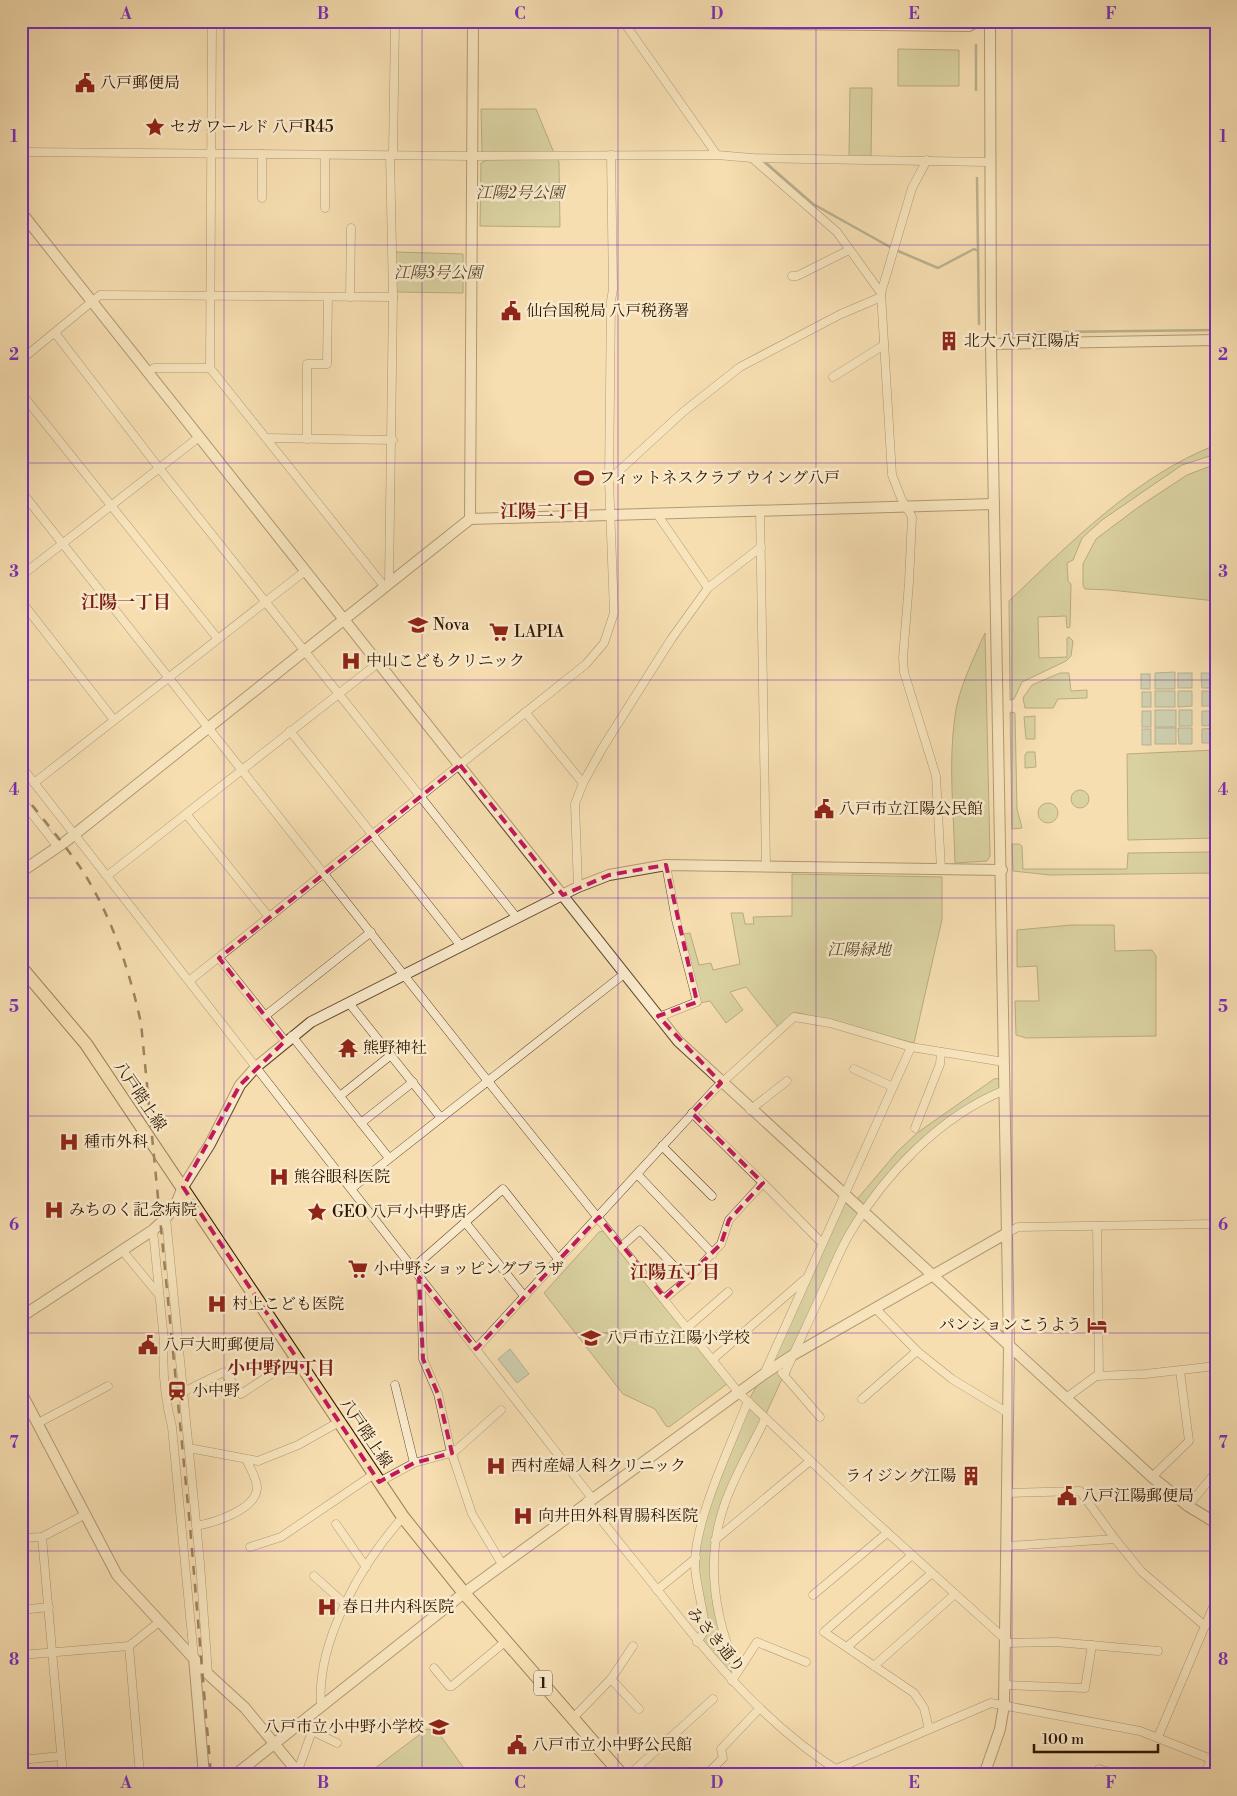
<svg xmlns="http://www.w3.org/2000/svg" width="1237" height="1796" font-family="'Libre Bodoni','Noto Serif JP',serif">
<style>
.green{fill:#b8c28f;stroke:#746c48}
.water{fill:#9dbcb0;stroke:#71796a}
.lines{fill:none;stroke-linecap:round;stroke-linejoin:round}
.stream{stroke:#71796a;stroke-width:2.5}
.minor-casing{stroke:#61472c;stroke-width:9}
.tertiary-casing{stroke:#61472c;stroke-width:12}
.primary-casing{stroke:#2f1500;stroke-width:14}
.minor{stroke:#f9eacc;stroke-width:8}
.tertiary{stroke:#f9eacc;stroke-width:10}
.primary{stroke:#f6deb1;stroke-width:12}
.rail{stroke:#2f1500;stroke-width:2.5;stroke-dasharray:9 9;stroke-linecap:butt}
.marked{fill:none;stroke:#c2185b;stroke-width:4;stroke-dasharray:10 6;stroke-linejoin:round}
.grid{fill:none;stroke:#7b2cbf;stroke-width:1;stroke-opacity:0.55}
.labels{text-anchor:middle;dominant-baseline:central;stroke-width:5;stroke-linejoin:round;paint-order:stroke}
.shield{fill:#f9eacc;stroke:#6c553d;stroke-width:1}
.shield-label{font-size:15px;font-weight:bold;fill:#2f1500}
.poi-label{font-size:16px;fill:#2f1500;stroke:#f9eacc;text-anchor:start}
.park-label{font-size:16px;font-style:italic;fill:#58492b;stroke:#f9eacc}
.street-label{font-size:16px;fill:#2f1500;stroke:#f9eacc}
.neighbourhood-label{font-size:18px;font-weight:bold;fill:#7a1f14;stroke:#f9eacc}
.neatline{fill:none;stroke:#7b2cbf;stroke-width:2}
.grid-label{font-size:16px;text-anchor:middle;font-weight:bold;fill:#7b2cbf}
</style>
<rect width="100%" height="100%" fill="#f6deb1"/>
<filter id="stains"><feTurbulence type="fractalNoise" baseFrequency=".004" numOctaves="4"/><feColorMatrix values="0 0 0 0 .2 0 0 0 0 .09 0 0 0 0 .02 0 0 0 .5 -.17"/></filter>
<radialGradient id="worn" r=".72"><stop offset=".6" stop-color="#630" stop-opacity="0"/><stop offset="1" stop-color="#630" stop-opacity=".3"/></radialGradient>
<g class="green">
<path d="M898,49L959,50V86H898Z"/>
<path d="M850,88H872L871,157H849Z"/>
<path d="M481,109H536L554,153L482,154Z"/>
<path d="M557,158L559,162L560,227L480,226L481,163L486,160Z"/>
<path d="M395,252L463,254V293L396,292Z"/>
<path d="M1216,445V454L1182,465L1102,520L1082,538L1073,560L1067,563L1068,581L1071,584L1070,627L1067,628L1066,616L1038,617L1039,658L1067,657V638L1069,637L1073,641L1071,656L1066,661L1022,682L1014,699L1010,700L1009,601C1069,544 1137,475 1216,445Z"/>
<path d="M1216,464V601L1110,590L1085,589L1083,586V564L1096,539L1140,506L1187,475Z"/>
<path d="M985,633L990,856L987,861L955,863C954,815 948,764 955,716C958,690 974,657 985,633Z"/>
<path d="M1060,673H1069L1071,691L1087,690V698L1058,699L1053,708H1025L1023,698L1032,685Z"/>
<path d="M1010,712L1015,713L1017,809L1022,828L1012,829Z"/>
<path d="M1035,716V739H1026L1024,717Z"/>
<path d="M1216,750V838L1128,840L1127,754Z"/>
<path d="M1027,752H1035L1036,767L1025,768V755Z"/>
<circle cx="1080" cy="799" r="9"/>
<circle cx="1048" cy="813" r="10"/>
<path d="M1012,844H1019L1022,846L1023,869H1127L1128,853L1216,852V873L1050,875L1013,871Z"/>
<path d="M792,874L942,877V919L914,1043L799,1013H793L778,1027L746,987L730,992L743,1010L726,1023L710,1001L700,1003L683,934L690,933L699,965L711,963L713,970L740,964L731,913H743L745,924H754L753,917L792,916Z"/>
<path d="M1071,925H1114L1115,951L1152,950L1156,956V1036L1026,1038L1016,1035L1015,1001H1039L1037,966L1017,967V930Z"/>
<path d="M1005,1078V1090L990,1096L916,1150L863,1213L793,1355L725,1503L715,1540V1589L736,1668L732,1681L697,1642L703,1635L697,1584L699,1535L748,1401L764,1374L845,1196L853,1204L897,1152L917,1133L994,1079Z"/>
<path d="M603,1231L727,1384L669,1427L666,1426L655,1409L623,1394L544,1293L599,1232Z"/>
<path d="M427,1729L437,1731L469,1775H366Z"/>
</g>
<g class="water">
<path d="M1175,672V689H1155V673Z"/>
<rect x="1178" y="673" width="14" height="15"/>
<path d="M1201,673H1216V688H1202Z"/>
<rect x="1141" y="674" width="9" height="15"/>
<rect x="1155" y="691" width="20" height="16"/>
<path d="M1178,691H1192V706L1178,707Z"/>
<rect x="1202" y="691" width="14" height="15"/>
<rect x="1142" y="692" width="9" height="15"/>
<rect x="1155" y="710" width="21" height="17"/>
<rect x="1179" y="710" width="13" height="16"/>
<rect x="1142" y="711" width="9" height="16"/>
<path d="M1202,711H1216V725L1202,726Z"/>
<rect x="1155" y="728" width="21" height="16"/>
<path d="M1178,728H1192V744H1179Z"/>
<path d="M1216,728V743H1202V729Z"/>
<rect x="1142" y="729" width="9" height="16"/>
<path d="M510,1349L529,1374L517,1383L498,1359Z"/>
</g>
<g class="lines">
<g class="stream">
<path d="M976,45V90"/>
<path d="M766,163L813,204L890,247"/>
<path d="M977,178L979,324"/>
<path d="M898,251L938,268L974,249L978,251"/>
<path d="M1057,332L1216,330"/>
<path d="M1010,334L1046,332"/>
</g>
<defs>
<g id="minor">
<path d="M212,21L210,368L384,586"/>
<path d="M623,21L717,155"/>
<path d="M21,152L471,156L717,155L752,158L989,162"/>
<path d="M393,155L395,21"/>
<path d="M752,158L837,232L881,293"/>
<path d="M927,160L912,188L881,293L892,475L901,498L912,517L909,582L903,658L904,672L936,776L941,869"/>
<path d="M262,198V154"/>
<path d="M325,208V155"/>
<path d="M792,276H797L849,250"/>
<path d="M350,297L351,228"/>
<path d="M55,333L159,468L517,918"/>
<path d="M21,360L100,295L393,297"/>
<path d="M148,372L154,368H210"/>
<path d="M833,377L884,345"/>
<path d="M21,393L218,639"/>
<path d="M266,438L393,440"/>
<path d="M307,439V364H327L328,297"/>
<path d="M609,480L683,412L740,367L839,315L881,297"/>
<path d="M21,491L487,1080L739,1393L856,1504L1006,1640"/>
<path d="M760,511L766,865"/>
<path d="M657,514L708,588"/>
<path d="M21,576L199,437"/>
<path d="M389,582L393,297L390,155"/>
<path d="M21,601L114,720"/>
<path d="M525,712L583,783"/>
<path d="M290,731L461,946"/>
<path d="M21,766L592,1498"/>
<path d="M34,783L305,571"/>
<path d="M21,800L58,847"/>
<path d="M187,815L269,917"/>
<path d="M107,876L378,663"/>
<path d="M578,887L575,804L583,783L603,747L672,638L708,588L761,547"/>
<path d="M219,958L285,1041"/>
<path d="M189,981L586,664L604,643L614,613L609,480L611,301L613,289L611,155"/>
<path d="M349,1003L441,1118"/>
<path d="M265,1016L371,932"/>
<path d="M659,1017L697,1002L676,920L666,865"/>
<path d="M292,1036L389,1158"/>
<path d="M854,1069L893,1087"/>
<path d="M340,1096L391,1055"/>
<path d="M750,1110L787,1081"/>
<path d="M692,1113L763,1183"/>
<path d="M361,1123L413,1082"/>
<path d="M915,1128L940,1064L941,1052"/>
<path d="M662,1146L712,1196"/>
<path d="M637,1174L713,1254"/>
<path d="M352,1188L624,974"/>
<path d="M166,1218L200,1563L208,1674"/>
<path d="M465,1222L525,1297"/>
<path d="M1097,1226L1099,1376"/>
<path d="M153,1230L164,1341C162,1369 165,1399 172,1427L194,1658"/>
<path d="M1007,1233L1018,1227L1216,1224"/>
<path d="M622,1246L640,1230L687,1280"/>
<path d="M122,1250L159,1295"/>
<path d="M413,1268L503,1189L559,1260"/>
<path d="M421,1279L423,1359L438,1394L450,1448L472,1514L502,1564"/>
<path d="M665,1298L687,1280L721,1244L729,1220L763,1183L822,1243"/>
<path d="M875,1308L917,1351L952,1379L1008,1413"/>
<path d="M688,1327L728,1292"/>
<path d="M476,1349L715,1089L794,1017L830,1023L911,1047L1004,1062"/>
<path d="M713,1359L804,1280"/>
<path d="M782,1373L820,1417"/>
<path d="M764,1374L911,1047"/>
<path d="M784,1375C797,1346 811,1317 824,1288C832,1270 840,1250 850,1233C885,1174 940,1116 1005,1090"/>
<path d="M395,1385L414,1463"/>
<path d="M183,1392L224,1372L241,1394L296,1358"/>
<path d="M1066,1398L1096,1376L1145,1374L1216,1366"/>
<path d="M862,1399L917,1351"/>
<path d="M38,1423L108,1386"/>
<path d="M189,1448L258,1461L298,1445L339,1422"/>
<path d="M1152,1477L1189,1441L1180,1371"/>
<path d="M379,1482L414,1463L454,1452L501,1410"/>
<path d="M1007,1493L1080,1491L1115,1539"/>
<path d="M587,1501C609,1531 633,1559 656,1588C711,1659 768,1728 845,1775"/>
<path d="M1188,1506L1216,1472"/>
<path d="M336,1524L366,1567"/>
<path d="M196,1526C213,1523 256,1510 257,1488C257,1479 250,1468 246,1459"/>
<path d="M42,1537L63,1775"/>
<path d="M21,1538L42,1537L86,1514"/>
<path d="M715,1540L810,1461"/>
<path d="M1007,1546L1115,1539L1142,1572L1205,1626"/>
<path d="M250,1547L281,1537L374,1474"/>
<path d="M912,1555L824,1632L914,1693L924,1708L929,1729"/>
<path d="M314,1576L345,1604"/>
<path d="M657,1590L696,1558"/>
<path d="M813,1595L887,1533"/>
<path d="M21,1610L49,1607"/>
<path d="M697,1642L705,1630C704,1609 696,1587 695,1566C694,1520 731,1445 748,1401"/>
<path d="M1006,1643L1056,1642L1158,1651"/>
<path d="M129,1646L140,1775"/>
<path d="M847,1647L932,1573"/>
<path d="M21,1655L129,1646L159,1622"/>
<path d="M874,1666L955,1594"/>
<path d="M434,1668L449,1686H452L506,1641"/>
<path d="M737,1673L757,1642L806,1662"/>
<path d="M611,1679L639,1709"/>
<path d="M732,1681L736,1674V1668C714,1615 705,1558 725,1503C735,1474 752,1447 765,1419"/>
<path d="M1005,1685L1085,1688L1092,1645"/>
<path d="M321,1706C316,1642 361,1564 403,1517"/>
<path d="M573,1718L611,1679L633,1646"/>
<path d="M312,1731L337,1743"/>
<path d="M1158,1737L1216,1600"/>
<path d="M21,1760L61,1756"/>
<path d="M1099,1769L1122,1775"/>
<path d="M293,1775L300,1765L312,1731L304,1719"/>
<path d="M629,1775L713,1699"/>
<path d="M706,1775L723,1758L721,1749L759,1709"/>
<path d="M822,1775L991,1703L1140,1731L1216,1761"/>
<path d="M1204,1775L1216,1748"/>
</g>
<g id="tertiary">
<path d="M510,21L969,26L978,21"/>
<path d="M21,212L678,1041L1152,1477L1188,1506L1216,1523"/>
<path d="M991,344L1216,340"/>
<path d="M470,519L473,21"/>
<path d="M21,872L65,842L470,519L994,504"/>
<path d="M21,1317L153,1230L166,1218L176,1204L183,1187L210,1144L240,1085L256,1067L311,1022L578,887L609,875L666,865L1002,870"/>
<path d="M21,1392L117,1575L208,1674L245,1708L300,1775"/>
<path d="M194,1658L204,1775"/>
<path d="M235,1775L464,1593L764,1374L793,1355L1007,1233"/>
<path d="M984,1775L1000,1729L1004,1705L1009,1347L991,344L990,21"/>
</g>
<path id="primary" d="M21,967L86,1044L403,1517L464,1593L622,1775"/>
</defs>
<use href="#minor" class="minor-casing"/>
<use href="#tertiary" class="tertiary-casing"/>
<use href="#primary" class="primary-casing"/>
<use href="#minor" class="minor"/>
<use href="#tertiary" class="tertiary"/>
<use href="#primary" class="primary"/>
<path class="rail" d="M21,791C41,817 64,843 82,870C112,917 129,969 141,1023L190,1526L211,1775"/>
</g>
<path d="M0 0H1237V1796H0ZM460,765L563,895L609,875L666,865L697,1002L658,1016L721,1083L692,1113L763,1183L729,1220L721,1244L665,1298L599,1217L476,1349L419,1277L423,1359L438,1394L452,1453L414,1463L379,1482L183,1187L240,1085L285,1041L219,958Z" fill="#f6deb1" fill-opacity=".55" fill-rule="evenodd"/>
<path class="marked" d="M460,765L563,895L609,875L666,865L697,1002L658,1016L721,1083L692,1113L763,1183L729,1220L721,1244L665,1298L599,1217L476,1349L419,1277L423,1359L438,1394L452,1453L414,1463L379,1482L183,1187L240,1085L285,1041L219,958Z"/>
<path class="grid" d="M224,21V1775M422,21V1775M618,21V1775M816,21V1775M1012,21V1775M21,245H1216M21,463H1216M21,680H1216M21,898H1216M21,1116H1216M21,1333H1216M21,1551H1216"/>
<defs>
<symbol id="civic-bare" viewBox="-9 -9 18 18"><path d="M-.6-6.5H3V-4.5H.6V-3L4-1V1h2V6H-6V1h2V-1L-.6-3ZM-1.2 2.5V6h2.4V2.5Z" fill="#8f2418" stroke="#f9eacc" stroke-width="2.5" paint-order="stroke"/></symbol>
<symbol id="sight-bare" viewBox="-9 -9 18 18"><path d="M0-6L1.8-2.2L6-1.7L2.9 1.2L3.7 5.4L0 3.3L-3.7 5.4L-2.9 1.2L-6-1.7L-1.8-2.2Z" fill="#8f2418" stroke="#f9eacc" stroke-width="2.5" paint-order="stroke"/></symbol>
<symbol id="building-bare" viewBox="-9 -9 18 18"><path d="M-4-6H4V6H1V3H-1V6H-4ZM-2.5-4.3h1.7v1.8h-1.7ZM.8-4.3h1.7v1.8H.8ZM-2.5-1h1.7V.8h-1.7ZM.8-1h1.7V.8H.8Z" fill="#8f2418" stroke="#f9eacc" stroke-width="2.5" paint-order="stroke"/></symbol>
<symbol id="stadium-bare" viewBox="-9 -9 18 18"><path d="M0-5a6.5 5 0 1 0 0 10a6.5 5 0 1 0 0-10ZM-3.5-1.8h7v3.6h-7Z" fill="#8f2418" stroke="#f9eacc" stroke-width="2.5" paint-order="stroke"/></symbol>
<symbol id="school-bare" viewBox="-9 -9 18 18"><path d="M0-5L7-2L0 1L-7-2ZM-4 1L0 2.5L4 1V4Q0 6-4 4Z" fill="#8f2418" stroke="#f9eacc" stroke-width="2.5" paint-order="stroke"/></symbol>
<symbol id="supermarket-bare" viewBox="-9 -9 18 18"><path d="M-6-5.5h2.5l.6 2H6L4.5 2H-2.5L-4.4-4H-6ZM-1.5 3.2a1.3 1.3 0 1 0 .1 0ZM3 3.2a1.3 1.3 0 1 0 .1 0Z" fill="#8f2418" stroke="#f9eacc" stroke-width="2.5" paint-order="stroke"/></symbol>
<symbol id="hospital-bare" viewBox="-9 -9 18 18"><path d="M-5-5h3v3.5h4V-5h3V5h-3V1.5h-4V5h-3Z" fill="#8f2418" stroke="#f9eacc" stroke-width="2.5" paint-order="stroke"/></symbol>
<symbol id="temple-bare" viewBox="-9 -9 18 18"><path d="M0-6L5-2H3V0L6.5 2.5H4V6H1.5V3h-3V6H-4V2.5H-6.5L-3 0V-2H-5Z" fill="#8f2418" stroke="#f9eacc" stroke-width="2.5" paint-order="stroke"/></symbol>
<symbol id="hotel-bare" viewBox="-9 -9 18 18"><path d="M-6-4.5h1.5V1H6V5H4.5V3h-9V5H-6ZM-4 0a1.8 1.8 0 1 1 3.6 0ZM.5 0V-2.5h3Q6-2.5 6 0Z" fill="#8f2418" stroke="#f9eacc" stroke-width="2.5" paint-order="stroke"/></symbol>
<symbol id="station-bare" viewBox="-9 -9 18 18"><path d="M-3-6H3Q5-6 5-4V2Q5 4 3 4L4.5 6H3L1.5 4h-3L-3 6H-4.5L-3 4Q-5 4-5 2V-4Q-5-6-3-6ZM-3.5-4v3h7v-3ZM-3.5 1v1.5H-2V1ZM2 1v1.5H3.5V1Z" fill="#8f2418" stroke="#f9eacc" stroke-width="2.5" paint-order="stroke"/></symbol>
</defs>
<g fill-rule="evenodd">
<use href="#civic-bare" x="71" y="69" width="28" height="28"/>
<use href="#sight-bare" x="141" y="113" width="28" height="28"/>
<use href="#civic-bare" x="497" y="297" width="28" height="28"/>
<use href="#building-bare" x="935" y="327" width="28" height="28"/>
<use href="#stadium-bare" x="570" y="464" width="28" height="28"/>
<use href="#school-bare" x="404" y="611" width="28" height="28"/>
<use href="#supermarket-bare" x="485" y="618" width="28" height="28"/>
<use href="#hospital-bare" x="337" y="647" width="28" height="28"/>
<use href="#civic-bare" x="810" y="795" width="28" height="28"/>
<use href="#temple-bare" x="334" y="1034" width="28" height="28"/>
<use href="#hospital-bare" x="55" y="1128" width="28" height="28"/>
<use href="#hospital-bare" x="265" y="1163" width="28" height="28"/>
<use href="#hospital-bare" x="40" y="1196" width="28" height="28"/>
<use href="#sight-bare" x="303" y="1198" width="28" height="28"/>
<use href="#supermarket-bare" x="344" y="1255" width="28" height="28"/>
<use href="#hospital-bare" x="203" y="1290" width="28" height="28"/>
<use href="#hotel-bare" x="1083" y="1311" width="28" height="28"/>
<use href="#school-bare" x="577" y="1324" width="28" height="28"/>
<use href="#civic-bare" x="134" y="1331" width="28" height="28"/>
<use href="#station-bare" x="163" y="1377" width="28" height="28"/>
<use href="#hospital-bare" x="482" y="1452" width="28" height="28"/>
<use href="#building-bare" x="957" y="1462" width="28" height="28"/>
<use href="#civic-bare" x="1053" y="1482" width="28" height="28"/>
<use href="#hospital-bare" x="509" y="1502" width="28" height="28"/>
<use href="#hospital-bare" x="313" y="1593" width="28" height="28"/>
<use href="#school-bare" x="425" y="1713" width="28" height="28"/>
<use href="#civic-bare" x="503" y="1731" width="28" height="28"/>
</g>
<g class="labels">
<rect class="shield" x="534" y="1670.5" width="18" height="25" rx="4"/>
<g class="shield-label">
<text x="543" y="1683">1</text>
</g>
<g class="poi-label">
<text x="100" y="83">八戸郵便局</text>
<text x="170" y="127">セガ ワールド 八戸R45</text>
<text x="526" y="311">仙台国税局 八戸税務署</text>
<text x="964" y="341">北大 八戸江陽店</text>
<text x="599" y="478">フィットネスクラブ ウイング八戸</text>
<text x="433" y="625">Nova</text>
<text x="514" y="632">LAPIA</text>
<text x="366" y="661">中山こどもクリニック</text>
<text x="839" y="809">八戸市立江陽公民館</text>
<text x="363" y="1048">熊野神社</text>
<text x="84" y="1142">種市外科</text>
<text x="294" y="1177">熊谷眼科医院</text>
<text x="69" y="1210">みちのく記念病院</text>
<text x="332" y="1212">GEO 八戸小中野店</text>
<text x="373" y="1269">小中野ショッピングプラザ</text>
<text x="232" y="1304">村上こども医院</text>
<text x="1082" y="1325" text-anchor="end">パンションこうよう</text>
<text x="606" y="1338">八戸市立江陽小学校</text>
<text x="163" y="1345">八戸大町郵便局</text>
<text x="192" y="1391">小中野</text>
<text x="511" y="1466">西村産婦人科クリニック</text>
<text x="956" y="1476" text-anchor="end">ライジング江陽</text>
<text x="1082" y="1496">八戸江陽郵便局</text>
<text x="538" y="1516">向井田外科胃腸科医院</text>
<text x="342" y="1607">春日井内科医院</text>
<text x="424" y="1727" text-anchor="end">八戸市立小中野小学校</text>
<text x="532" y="1745">八戸市立小中野公民館</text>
</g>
<g class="park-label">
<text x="520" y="193">江陽2号公園</text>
<text x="438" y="273">江陽3号公園</text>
<text x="859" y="950">江陽緑地</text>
</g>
<g class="street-label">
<text transform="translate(140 1096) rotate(56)">八戸階上線</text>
<text transform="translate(366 1433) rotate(56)">八戸階上線</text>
<text transform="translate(716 1640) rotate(50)">みさき通り</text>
</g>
<g class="neighbourhood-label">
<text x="545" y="511">江陽二丁目</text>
<text x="126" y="602">江陽一丁目</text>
<text x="675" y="1272">江陽五丁目</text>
<text x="281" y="1368">小中野四丁目</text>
</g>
</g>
<rect width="1237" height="1796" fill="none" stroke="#f6deb1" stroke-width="55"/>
<path d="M1034 1744v8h124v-8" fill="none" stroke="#2f1500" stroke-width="2.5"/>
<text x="1042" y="1744" font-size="15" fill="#2f1500" stroke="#f9eacc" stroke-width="4" paint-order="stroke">100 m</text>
<rect x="28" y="28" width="1182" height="1740" class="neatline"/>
<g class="grid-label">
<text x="126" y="19">A</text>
<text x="323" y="19">B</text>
<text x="520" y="19">C</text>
<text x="717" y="19">D</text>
<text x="914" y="19">E</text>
<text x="1111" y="19">F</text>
<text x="14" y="142">1</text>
<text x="1223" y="142">1</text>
<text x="14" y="360">2</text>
<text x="1223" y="360">2</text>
<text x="14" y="577">3</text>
<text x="1223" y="577">3</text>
<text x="14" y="795">4</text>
<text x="1223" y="795">4</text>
<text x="14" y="1012">5</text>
<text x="1223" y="1012">5</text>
<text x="14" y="1230">6</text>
<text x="1223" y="1230">6</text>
<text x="14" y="1448">7</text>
<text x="1223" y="1448">7</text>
<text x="14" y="1665">8</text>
<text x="1223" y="1665">8</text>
<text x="126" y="1788">A</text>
<text x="323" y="1788">B</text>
<text x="520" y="1788">C</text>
<text x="717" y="1788">D</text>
<text x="914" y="1788">E</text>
<text x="1111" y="1788">F</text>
</g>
<rect width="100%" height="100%" filter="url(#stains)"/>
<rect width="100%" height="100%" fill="url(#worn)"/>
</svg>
